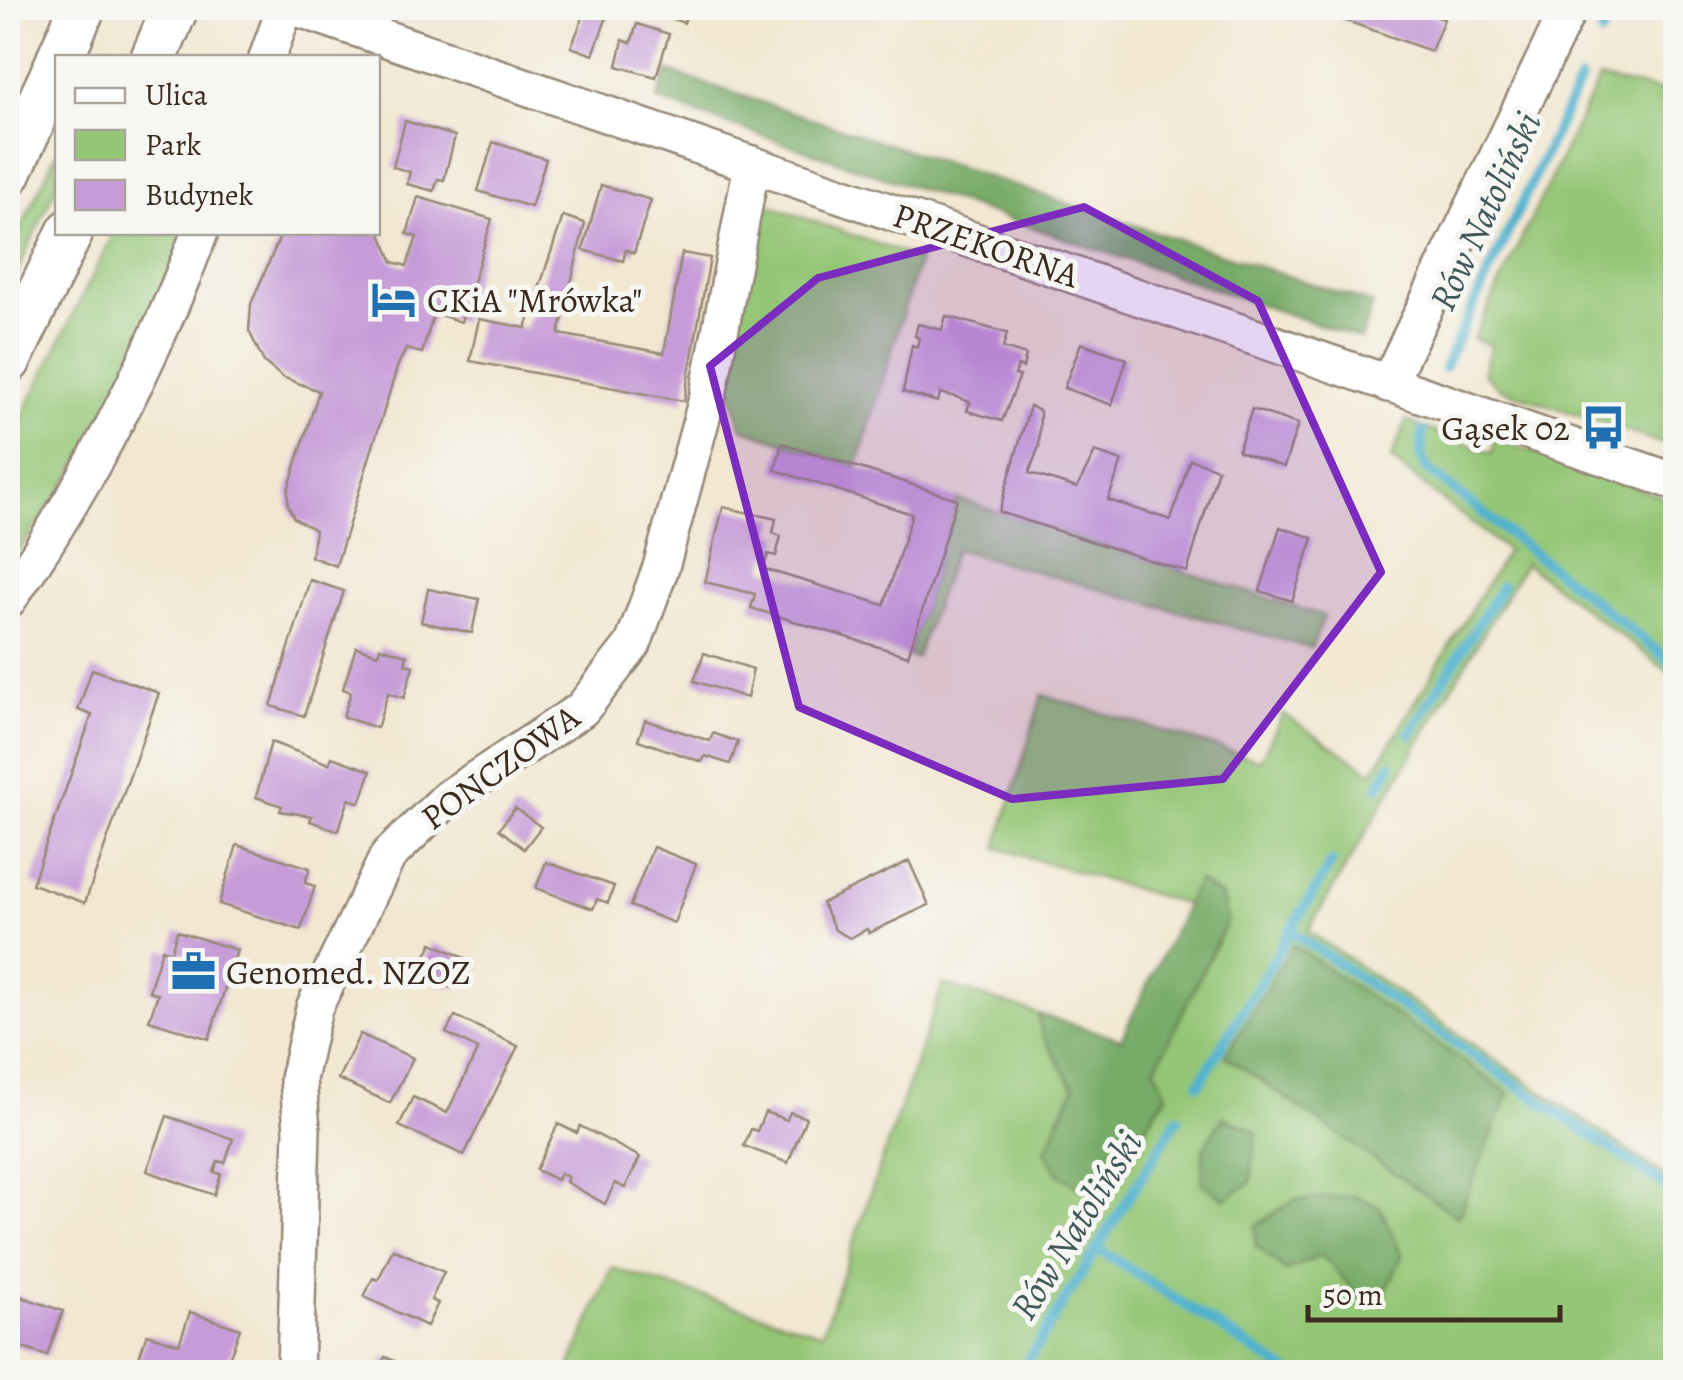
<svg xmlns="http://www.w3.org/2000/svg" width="1683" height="1380" font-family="Alegreya,serif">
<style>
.green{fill:#94c676;stroke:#68784a;stroke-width:2.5}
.forest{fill:#77ab67;stroke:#596a42;stroke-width:2.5}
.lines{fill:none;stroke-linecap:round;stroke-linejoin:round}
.stream{stroke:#4fb1ce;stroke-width:10}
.building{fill:#c69bd8}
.minor-casing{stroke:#968877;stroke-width:40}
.major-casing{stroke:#968877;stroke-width:50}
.minor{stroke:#fff;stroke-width:35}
.major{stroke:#fff;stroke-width:45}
.marked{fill:#7b2cbf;fill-opacity:0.2;stroke:#7b2cbf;stroke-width:8;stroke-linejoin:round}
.labels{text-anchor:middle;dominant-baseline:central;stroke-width:10;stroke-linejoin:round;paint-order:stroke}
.street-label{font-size:35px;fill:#3b2a1e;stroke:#f6f6f2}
.poi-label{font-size:35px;fill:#3b2a1e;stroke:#f6f6f2;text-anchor:start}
.water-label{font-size:38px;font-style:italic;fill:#42595c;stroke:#f6f6f2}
</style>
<rect width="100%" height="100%" fill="#f6f6f2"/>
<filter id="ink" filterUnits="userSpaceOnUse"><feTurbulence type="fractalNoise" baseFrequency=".01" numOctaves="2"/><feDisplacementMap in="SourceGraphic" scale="20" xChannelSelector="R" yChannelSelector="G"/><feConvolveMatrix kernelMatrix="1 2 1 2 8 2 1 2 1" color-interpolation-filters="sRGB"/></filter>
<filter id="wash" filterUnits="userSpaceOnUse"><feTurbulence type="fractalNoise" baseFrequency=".0048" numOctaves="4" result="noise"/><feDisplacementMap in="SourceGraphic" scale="40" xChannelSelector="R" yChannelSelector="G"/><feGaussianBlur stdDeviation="2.25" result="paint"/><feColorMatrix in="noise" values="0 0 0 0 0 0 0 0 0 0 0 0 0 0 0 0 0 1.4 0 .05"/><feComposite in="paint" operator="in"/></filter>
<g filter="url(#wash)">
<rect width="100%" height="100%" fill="#f2e7d0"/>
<g class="green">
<path d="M1599,79L1675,93V448L1499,388L1483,373L1491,345L1473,339Z"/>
<path d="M57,152V185L8,292V255Z"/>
<path d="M763,203L919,259L857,467L742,428L728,378Z"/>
<path d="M114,233H185L140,342L81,461L8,567V445Z"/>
<path d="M1406,421L1492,453L1495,439L1675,501V677L1525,563L1308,931L1675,1183V1372H831L826,1361L814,1355L807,1372H568L612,1268L822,1333L943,984L1038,1014L1042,1034L1075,1088L1057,1120L1098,1187L1110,1179L1167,1095L1154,1069L1227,921L1198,882L1188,905L997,848L1042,695L1260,760L1283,714L1373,772L1507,551L1391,459Z"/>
<path d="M957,499L1324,616L1311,648L955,549L916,658L908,656Z"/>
</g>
<g class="forest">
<path d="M667,71L1373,304L1361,339L657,100Z"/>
<path d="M1198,881L1222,897L1227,921L1155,1069L1167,1094L1110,1179L1098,1187L1082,1190L1060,1175L1045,1152L1074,1088L1042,1034L1038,1014L1121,1039Z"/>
<path d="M1293,945L1509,1093L1458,1217L1225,1056Z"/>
<path d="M1223,1117L1257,1132L1250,1183L1225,1199L1202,1183L1203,1149Z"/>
<path d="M1355,1196L1380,1207L1402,1256L1386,1291L1361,1298L1322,1255L1286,1271L1256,1246L1255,1226L1294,1200Z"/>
</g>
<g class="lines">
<g class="stream">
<path d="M1601,34L1614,8"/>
<path d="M1444,368L1580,80"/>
<path d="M1423,431L1421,455L1426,468L1676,666"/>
<path d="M1410,734L1502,586"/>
<path d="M1378,787L1391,765"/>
<path d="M1289,930L1676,1193"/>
<path d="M1199,1084L1332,862"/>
<path d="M1097,1248L1288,1372"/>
<path d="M1025,1365L1178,1118"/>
</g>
</g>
<g id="blocks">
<g class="building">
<path d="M587,8H610L593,55L571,47Z"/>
<path d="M640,8H689L684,23Z"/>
<path d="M1310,8H1410L1444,19L1431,51Z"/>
<path d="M637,24L669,34L656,77L617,66L623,40L631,43Z"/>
<path d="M405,121L455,136L444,180L438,179L434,191L407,184L410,172L393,167Z"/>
<path d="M493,142L546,159L531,207L478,191Z"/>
<path d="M601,185L651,200L634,253L626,250L623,261L583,250Z"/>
<path d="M418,197L492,219L461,322L434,313L422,353L406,349L398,365L336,566L311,557L315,530L294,518L288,505V490L319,391L282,377L264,362L249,331L251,304L282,232H380L393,262L407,266L417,237L407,234Z"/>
<path d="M563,216L585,223L559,334L664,353L682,253L710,258L684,401L470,361L479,319L526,328Z"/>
<path d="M946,316L1007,333L1003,348L1026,355L1023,368L1018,366L1015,375L1020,376L1002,421L967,411L970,402L956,397L940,393L938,402L903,392L912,345L917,347L919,338L915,336L918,324L942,330Z"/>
<path d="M1081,343L1127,359L1112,405L1064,388Z"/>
<path d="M1030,406L1040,411L1039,446L1029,473L1077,488L1095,452L1122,461L1108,500L1171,520L1190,459L1218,469L1187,572L999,512Z"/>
<path d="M1252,409L1298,424L1284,467L1238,451Z"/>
<path d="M782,443L957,499L908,656L751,608L755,594L705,582L723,507L776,519L773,533L781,536L776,556L768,554L764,569L884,605L912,514L775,470Z"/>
<path d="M1280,527L1313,538L1292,601L1260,591Z"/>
<path d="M310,580L344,591L304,716L271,706Z"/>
<path d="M428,589L479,599L472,633L421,622Z"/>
<path d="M356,647L378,654L380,647L407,655L405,664L413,666L404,698L388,693L377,728L343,717L351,692L343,689Z"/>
<path d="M704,653L753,669L747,698L694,681Z"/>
<path d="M92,669L159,693L85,903L32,884L92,715L78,710Z"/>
<path d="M645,720L710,741L713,733L738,742L730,764L705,756L702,762L638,740Z"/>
<path d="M271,742L329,764L332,757L371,771L360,803L349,799L338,831L310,821L312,816L280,811L282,806L256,797Z"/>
<path d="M515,808L541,827L524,849L499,829Z"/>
<path d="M237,845L310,868L305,883L315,886L301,930L219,904Z"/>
<path d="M653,847L696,864L674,923L630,906Z"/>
<path d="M909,861L929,905L869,933L867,929L850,938L835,930L822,903Z"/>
<path d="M546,862L614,886L608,903L597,899L593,909L536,888Z"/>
<path d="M177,931L237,950L209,1039L149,1020L158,994L149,991L162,949L171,952Z"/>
<path d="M432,943L465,958L451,988L418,973Z"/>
<path d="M455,1016L518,1046L464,1155L399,1126L413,1097L447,1113L478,1049L446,1033Z"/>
<path d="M360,1034L413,1058L390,1103L338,1079Z"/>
<path d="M765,1112L787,1120L790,1112L806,1118L788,1163L744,1146L751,1129L757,1131Z"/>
<path d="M167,1116L233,1139L225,1163L218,1161L214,1172L221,1174L214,1195L147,1171Z"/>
<path d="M558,1124L577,1133L580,1126L640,1157L625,1188L615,1183L605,1204L566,1182L568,1177L560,1173L557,1180L536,1170Z"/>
<path d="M393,1249L444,1272L431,1300L438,1303L427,1326L364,1297L373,1278L378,1280Z"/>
<path d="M8,1292L63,1311L47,1356L8,1343Z"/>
<path d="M190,1312L240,1329L224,1372H134L147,1334L179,1344Z"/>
<path d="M385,1357L419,1372H378Z"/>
</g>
</g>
</g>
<g filter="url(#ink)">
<use href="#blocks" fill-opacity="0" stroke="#968877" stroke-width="2.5"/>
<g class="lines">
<defs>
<g id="minor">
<path d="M297,8L1676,482"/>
<path d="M267,58L285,8"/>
<path d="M1388,384L1569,8"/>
<path d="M8,600C87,485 151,363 200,232"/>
<path d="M295,1372L302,1130L298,1079L314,1008L388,856L448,798L582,709L633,644L661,567L708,395L752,164"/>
</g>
<g id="major">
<path d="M60,58L82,8"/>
<path d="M154,58L175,8"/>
<path d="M8,173L58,64"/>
<path d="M8,360L70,232"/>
</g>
</defs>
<use href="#minor" class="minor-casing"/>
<use href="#major" class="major-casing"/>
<use href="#minor" class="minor"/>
<use href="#major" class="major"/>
</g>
</g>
<path class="marked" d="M1084,207L1258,301L1381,572L1223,779L1012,799L799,707L710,366L818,278Z"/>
<defs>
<symbol id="hotel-bare" viewBox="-9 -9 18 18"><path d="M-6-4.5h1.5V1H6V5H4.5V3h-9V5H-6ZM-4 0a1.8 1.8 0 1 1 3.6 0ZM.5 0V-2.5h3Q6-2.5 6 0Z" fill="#1f6fb2" stroke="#f6f6f2" stroke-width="2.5" paint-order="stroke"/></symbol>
<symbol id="bus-bare" viewBox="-9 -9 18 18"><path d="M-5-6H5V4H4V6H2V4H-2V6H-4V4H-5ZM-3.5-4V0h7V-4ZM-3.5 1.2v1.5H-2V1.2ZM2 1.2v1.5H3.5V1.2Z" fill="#1f6fb2" stroke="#f6f6f2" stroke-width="2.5" paint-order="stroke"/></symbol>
<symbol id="office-bare" viewBox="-9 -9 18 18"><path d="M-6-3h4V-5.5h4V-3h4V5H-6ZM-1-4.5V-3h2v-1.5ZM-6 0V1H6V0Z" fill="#1f6fb2" stroke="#f6f6f2" stroke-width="2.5" paint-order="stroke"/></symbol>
</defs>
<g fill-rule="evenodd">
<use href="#hotel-bare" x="362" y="268" width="63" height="63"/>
<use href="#bus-bare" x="1572" y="396" width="63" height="63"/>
<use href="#office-bare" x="162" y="940" width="63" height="63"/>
</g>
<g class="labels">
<g class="street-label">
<text transform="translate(986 245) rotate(19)">PRZEKORNA</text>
<text transform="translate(500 767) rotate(-36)">PONCZOWA</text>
</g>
<g class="poi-label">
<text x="427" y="300">CKiA "Mrówka"</text>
<text x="1570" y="428" text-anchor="end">Gąsek 02</text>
<text x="226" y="972">Genomed. NZOZ</text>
</g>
<g class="water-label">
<text transform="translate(1485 211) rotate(-65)">Rów Natoliński</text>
<text transform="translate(1076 1225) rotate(-58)">Rów Natoliński</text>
</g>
</g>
<rect width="1683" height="1380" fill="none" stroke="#f6f6f2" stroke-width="40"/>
<rect x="55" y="55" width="325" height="180" fill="#f6f6f2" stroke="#aba49d" stroke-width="2.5"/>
<rect x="75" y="88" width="50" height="15" fill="#ffffff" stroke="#aba49d" stroke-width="2.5"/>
<text x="145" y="105" font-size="30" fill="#3b2a1e">Ulica</text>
<rect x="75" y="130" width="50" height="30" fill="#94c676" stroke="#aba49d" stroke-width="2.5"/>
<text x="145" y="155" font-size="30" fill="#3b2a1e">Park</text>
<rect x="75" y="180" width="50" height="30" fill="#c69bd8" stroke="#aba49d" stroke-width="2.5"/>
<text x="145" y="205" font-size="30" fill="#3b2a1e">Budynek</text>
<path d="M1308 1305v15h252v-15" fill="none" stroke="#3b2a1e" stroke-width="5"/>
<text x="1323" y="1305" font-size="30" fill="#3b2a1e" stroke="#f6f6f2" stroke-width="8" paint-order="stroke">50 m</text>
</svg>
